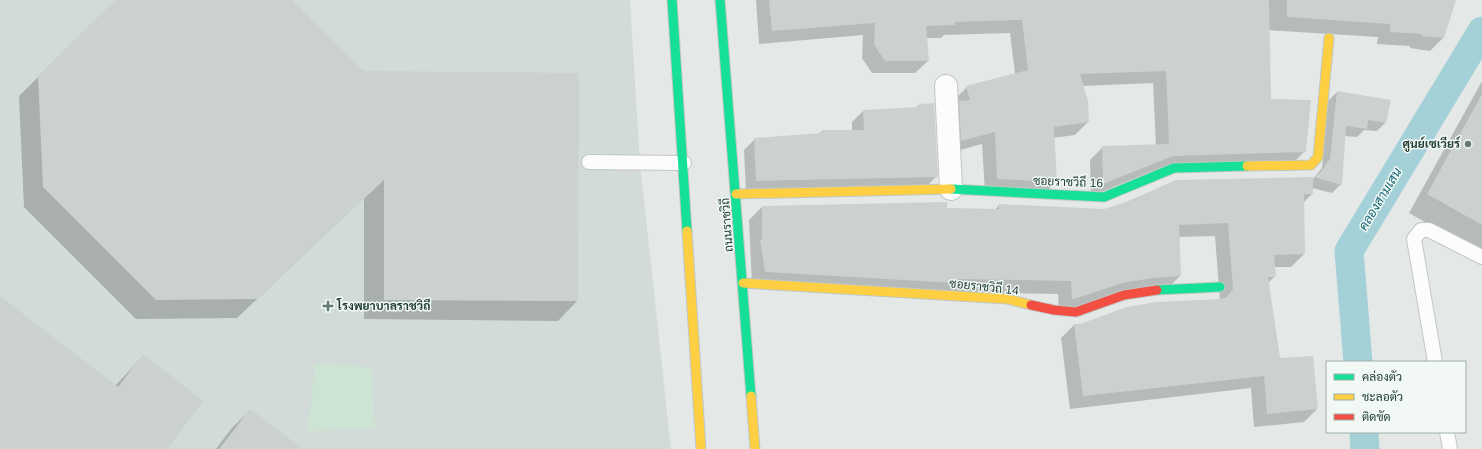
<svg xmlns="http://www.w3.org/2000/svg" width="1482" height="449" font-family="Helvetica,Sarabun,sans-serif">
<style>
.built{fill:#d2dbd7}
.green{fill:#cde3d4}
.shadow{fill:#0003}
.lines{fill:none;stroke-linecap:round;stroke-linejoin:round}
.canal{stroke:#a4d0d8;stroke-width:29}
.building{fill:#cbd1ce}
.lane-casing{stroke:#c1c6c4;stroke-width:16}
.street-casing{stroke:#c1c6c4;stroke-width:24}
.fast-casing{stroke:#bfc7c4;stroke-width:11}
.slow-casing{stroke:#bfc7c4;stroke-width:11}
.jam-casing{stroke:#bfc7c4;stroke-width:11}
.lane{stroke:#fbfcfb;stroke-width:14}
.street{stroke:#fbfcfb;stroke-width:22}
.fast{stroke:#16e098;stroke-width:9}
.slow{stroke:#ffcf43;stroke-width:9}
.jam{stroke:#f24e42;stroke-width:9}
.poi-dot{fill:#657974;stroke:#f2f9f5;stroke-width:1.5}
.labels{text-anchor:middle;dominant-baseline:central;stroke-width:3;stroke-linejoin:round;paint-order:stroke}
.poi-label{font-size:12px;font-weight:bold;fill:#213d36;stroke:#f2f9f5;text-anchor:end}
.street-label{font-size:12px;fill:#213d36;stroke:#f2f9f5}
.water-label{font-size:13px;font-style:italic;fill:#1a697a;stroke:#f2f9f5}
</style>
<rect width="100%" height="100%" fill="#e4e9e7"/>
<path class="built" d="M0,0H630L640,163L671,449H0Z"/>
<path class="green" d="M315,364L372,367L375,429L308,431Z"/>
<g class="shadow">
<path d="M116,0H291L364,72L578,74L577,301L558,321L364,319V198L237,318L136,319L24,207L19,96Z"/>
<path d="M756,0H1454L1443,38L1430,51L1410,48V46L1377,44L1378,37L1268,30L1270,100L1310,101L1304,152L1291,165L1160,168L1091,196L1090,160L1103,147L1156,146L1153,83L1082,86L1088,122L1075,135L1053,138L1056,182L1043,195L985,192L982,144L949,153L954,100L967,87L1015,74L1010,33L944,35L941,38H926L928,61L915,73H872L862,58L863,35L759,44Z"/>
<path d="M1482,81V254L1409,213Z"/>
<path d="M1337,92L1386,122L1377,131L1364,130L1357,137L1344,136L1341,184L1332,193L1312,188V194L1303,203L1304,254L1291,267H1274L1275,276L1268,283L1280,360L1317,409L1304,422L1254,427L1251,388L1070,409L1061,338L1074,325L1220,301L1215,236L1178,237L1180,276L1167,289L1059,312L1058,294L945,292L752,285L749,220L762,207L995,210L999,205L1104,210L1312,180L1322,168L1328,101Z"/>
<path d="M919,105L937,176L926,187L746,192L744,150L755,139L819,134L822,131H852V122L863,111L916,108Z"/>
<path d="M0,297L115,386L143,356L165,449H0Z"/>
<path d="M250,410L301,449H216L231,429Z"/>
</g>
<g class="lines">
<g class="canal">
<path d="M1358,362L1349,251L1482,31"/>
<path d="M1364,432L1365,449"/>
</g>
</g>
<g class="building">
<path d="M115,0H292L364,71L579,73L578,301L384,300V180L257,299L156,300L43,187L38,76Z"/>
<path d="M769,0H1269L1271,99L1311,100L1306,152L1173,156L1103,184L1102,146L1169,144L1166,71L1080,74L1088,101L1089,122L1054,127L1057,182L997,179L995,132L961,141L959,101L970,100L966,86L1028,70L1022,20L955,22V25L926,26L929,61H885L874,45L875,23L772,31Z"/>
<path d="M1287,0H1456L1444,38L1422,36V34L1390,32V24L1287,17Z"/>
<path d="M1337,91L1391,100L1386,123L1368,120L1367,129L1346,126L1342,185L1314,177L1320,173L1330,159Z"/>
<path d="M1482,94V225L1427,194Z"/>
<path d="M934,103L938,177L756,181L754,138L822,133V130H864L863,110L919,107V104Z"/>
<path d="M1313,177V194H1304L1305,254L1274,255L1276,277H1268L1280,358L1313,356L1318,409L1267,414L1264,376L1083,396L1074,324H1080L1127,307L1156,302L1221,299L1227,297L1233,289L1228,223L1179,225L1181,276L1153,278L1122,283L1074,299H1072L1071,281L955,279V283L765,272L760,240L762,239V206L947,202V208L999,209V204L1104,209L1126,202L1176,180Z"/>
<path d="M0,296L118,387L143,354L203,401L167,449H0Z"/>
<path d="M250,409L303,449H219Z"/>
</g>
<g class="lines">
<defs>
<g id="lane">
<path d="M589,162L684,163"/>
<path d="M1435,362L1414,239L1421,230H1429L1482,257"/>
<path d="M1447,432L1450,449"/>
</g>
<path id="street" d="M946,86L951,189"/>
<g id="fast">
<path d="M672,0L687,231"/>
<path d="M720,0L751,396"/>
<path d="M951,189L1104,197L1174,168L1247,166"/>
<path d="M1157,290L1220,287"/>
</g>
<g id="slow">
<path d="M1247,166L1311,165L1318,157L1329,38"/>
<path d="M736,194L951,189"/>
<path d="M687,231L701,449"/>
<path d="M743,283L1007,299L1031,305"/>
<path d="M751,396L755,449"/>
</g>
<path id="jam" d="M1031,305L1054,310L1076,312L1124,295L1157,290"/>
</defs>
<use href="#lane" class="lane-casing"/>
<use href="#street" class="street-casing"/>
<use href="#fast" class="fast-casing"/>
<use href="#slow" class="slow-casing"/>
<use href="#jam" class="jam-casing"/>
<use href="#lane" class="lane"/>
<use href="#street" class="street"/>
<use href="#fast" class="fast"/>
<use href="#slow" class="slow"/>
<use href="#jam" class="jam"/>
</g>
<g class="poi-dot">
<circle cx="1468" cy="144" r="4"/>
<path d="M326 300h4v4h4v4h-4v4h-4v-4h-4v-4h4z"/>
</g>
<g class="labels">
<g class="poi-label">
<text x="1460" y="144">ศูนย์เซเวียร์</text>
<text x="337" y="306" text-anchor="start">โรงพยาบาลราชวิถี</text>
</g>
<g class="street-label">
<text transform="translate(1068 182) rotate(2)">ซอยราชวิถี 16</text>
<text transform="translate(727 225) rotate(-94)">ถนนราชวิถี</text>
<text transform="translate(984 287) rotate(6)">ซอยราชวิถี 14</text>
</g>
<g class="water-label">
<text transform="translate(1380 199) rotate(-59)">คลองสามเสน</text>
</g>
</g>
<rect x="1326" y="361" width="140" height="72" fill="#f2f9f5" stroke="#9eaea9"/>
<rect x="1334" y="374" width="20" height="6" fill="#16e098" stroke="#9eaea9"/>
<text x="1362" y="381" font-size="12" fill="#213d36">คล่องตัว</text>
<rect x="1334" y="394" width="20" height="6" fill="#ffcf43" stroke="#9eaea9"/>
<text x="1362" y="401" font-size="12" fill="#213d36">ชะลอตัว</text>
<rect x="1334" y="414" width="20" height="6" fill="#f24e42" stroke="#9eaea9"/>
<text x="1362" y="421" font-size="12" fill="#213d36">ติดขัด</text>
</svg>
